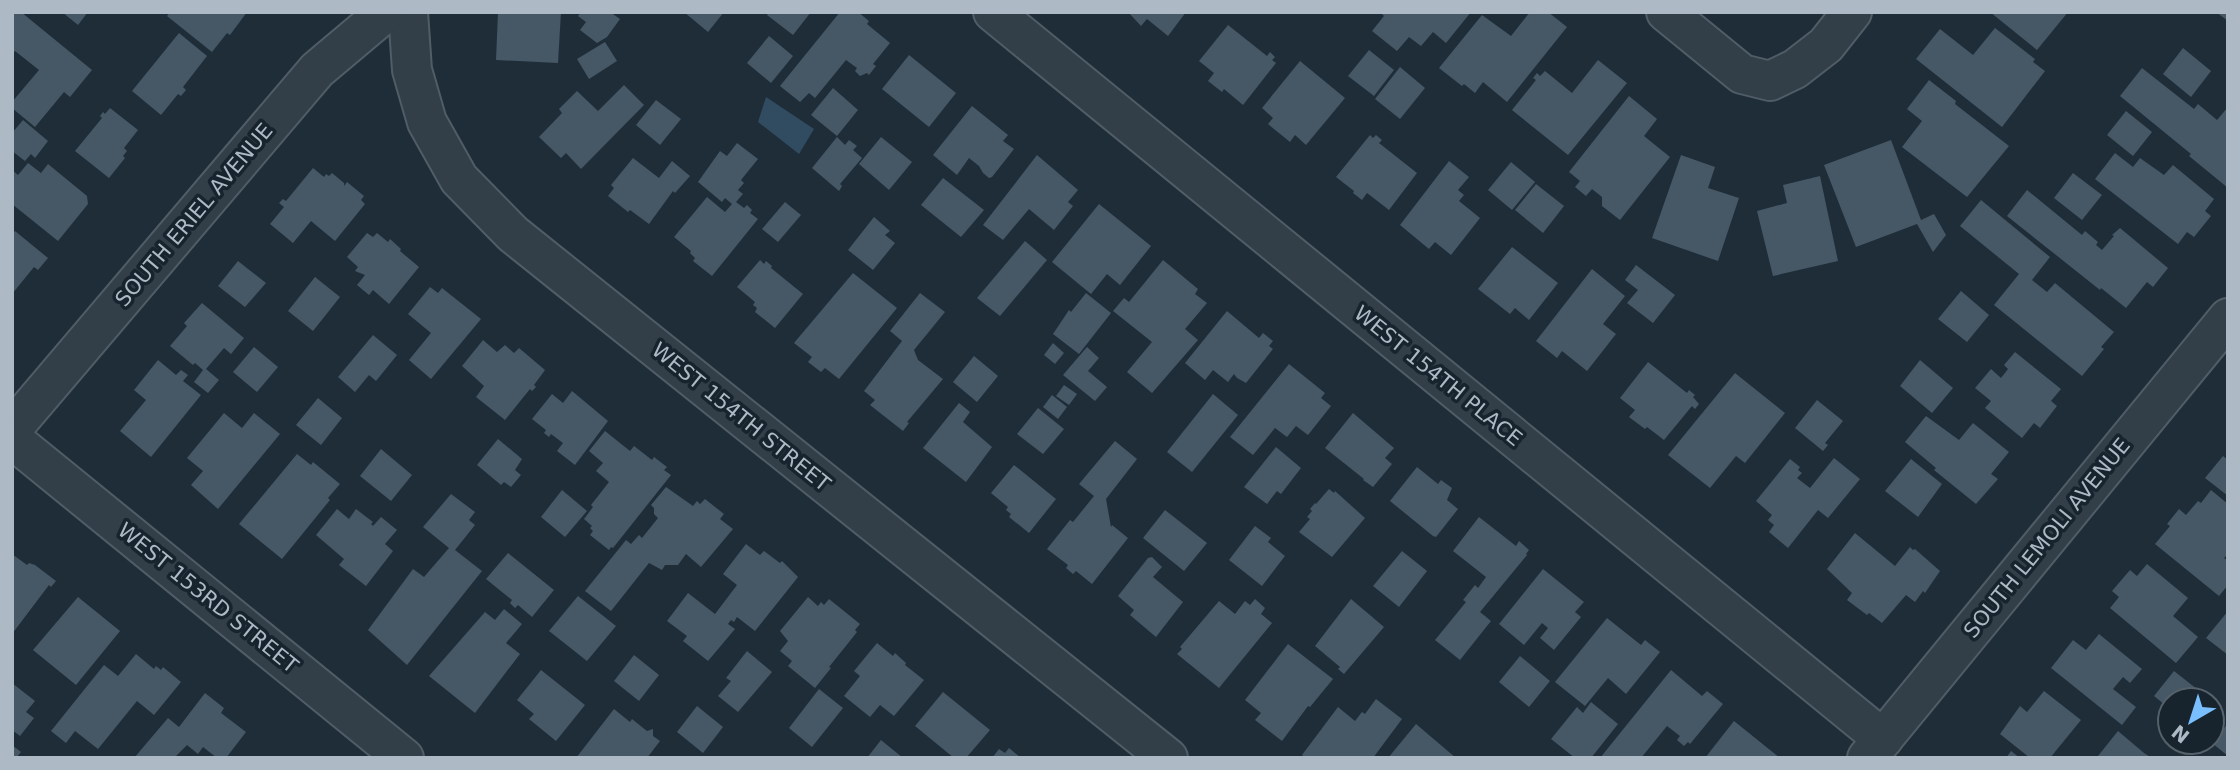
<svg xmlns="http://www.w3.org/2000/svg" width="2240" height="770" font-family="'DejaVu Sans',sans-serif">
<style>
.water{fill:#314c61}
.building{fill:#465865}
.lines{fill:none;stroke-linecap:round;stroke-linejoin:round}
.minor-casing{stroke:#505d67;stroke-width:42}
.minor{stroke:#323f49;stroke-width:38}
.labels{text-anchor:middle;dominant-baseline:central;stroke-width:7;stroke-linejoin:round;paint-order:stroke}
.street-label{font-size:21px;fill:#adbac6;stroke:#18242d}
</style>
<rect width="100%" height="100%" fill="#1f2d39"/>
<path class="water" d="M766,97L814,129L799,154L758,122Z"/>
<g class="building">
<path d="M12,12H21L92,70L70,97L64,92L35,127L12,108V102L39,70L15,51L12,54Z"/>
<path d="M62,12H88L78,25Z"/>
<path d="M170,12H247L230,35L227,33L212,52L167,16Z"/>
<path d="M498,12H561L558,63L496,60Z"/>
<path d="M581,12H610L620,19L607,37L597,43L580,30L586,22L578,16Z"/>
<path d="M684,12H724L708,32Z"/>
<path d="M769,12H811L793,35L767,15Z"/>
<path d="M840,12H858L869,21L867,24L890,43L873,64L876,66L869,75L867,73L860,76L855,71L857,68L846,60L815,98L809,93L800,102L780,86Z"/>
<path d="M1128,12H1186L1168,36L1147,19L1141,26Z"/>
<path d="M1383,12H1471L1446,43L1433,32L1421,46L1409,37L1397,51L1372,31L1384,16L1382,14Z"/>
<path d="M1530,12H1548L1567,27L1507,102L1483,82L1475,93L1464,84L1462,86L1439,68L1482,15L1511,36Z"/>
<path d="M1990,12H2068L2037,50Z"/>
<path d="M2216,12H2228V21Z"/>
<path d="M1228,25L1267,56L1270,52L1275,57L1272,60L1276,63L1243,105L1224,89L1222,92L1208,81L1214,73L1199,61Z"/>
<path d="M1995,28L2035,59L2033,62L2045,71L2002,127L1916,59L1940,29L1973,55Z"/>
<path d="M179,33L207,56L183,87L186,90L181,96L178,94L161,115L132,91Z"/>
<path d="M769,36L793,56L771,83L747,63Z"/>
<path d="M605,42L617,61L589,79L577,59Z"/>
<path d="M2183,48L2211,71L2191,97L2163,74Z"/>
<path d="M1369,50L1394,70L1374,96L1348,76Z"/>
<path d="M909,55L956,93L929,127L882,89Z"/>
<path d="M1598,60L1627,83L1568,155L1512,110L1536,80L1533,78L1537,73L1540,76L1545,71L1572,93Z"/>
<path d="M1300,61L1345,98L1306,145L1295,135L1290,142L1268,124L1273,118L1262,108Z"/>
<path d="M1400,67L1425,88L1400,119L1375,99Z"/>
<path d="M2142,68L2194,109L2198,104L2217,120L2228,107V188L2189,156L2191,154L2120,96Z"/>
<path d="M1929,80L1956,101L1955,104L2009,146L1967,197L1902,147L1922,121L1907,109Z"/>
<path d="M624,85L644,105L581,169L566,153L561,158L539,137L562,113L559,109L577,91L598,111Z"/>
<path d="M833,88L858,110L837,136L811,115Z"/>
<path d="M1629,96L1657,119L1644,136L1670,157L1620,220L1602,206V197L1592,189L1586,196L1575,187L1580,181L1569,172Z"/>
<path d="M656,100L681,119L660,145L636,125Z"/>
<path d="M972,106L1008,135L1003,141L1014,149L992,177L989,178L983,173L979,166L969,158L957,175L933,155Z"/>
<path d="M110,108L138,130L124,148L127,151L123,156L125,158L109,178L75,151L102,118L100,116L103,112L105,114Z"/>
<path d="M2126,111L2152,132L2133,156L2107,135Z"/>
<path d="M23,120L48,141L35,158L31,154L25,161L12,151V133Z"/>
<path d="M1370,135L1373,138L1376,135L1382,140L1379,143L1417,173L1389,210L1367,193L1362,200L1353,193L1354,191L1336,177Z"/>
<path d="M837,137L845,145L849,140L857,146L853,150L862,158L840,184L842,186L839,191L812,168Z"/>
<path d="M881,137L912,162L889,190L859,164Z"/>
<path d="M1891,140L1921,220L1934,214L1946,235L1933,252L1917,224L1856,247L1824,165Z"/>
<path d="M737,143L758,159L741,180L744,183L738,190L743,194L736,202L744,208L747,205L752,210L750,213L758,219L712,276L693,261L695,258L690,253L691,251L674,237L707,197L725,212L732,204L725,198L722,202L698,182L720,151L727,156Z"/>
<path d="M2115,153L2133,167L2140,158L2164,175L2173,165L2214,199L2205,211L2211,216L2194,237L2187,232L2178,244L2095,179Z"/>
<path d="M1037,155L1078,190L1068,202L1073,206L1054,230L1029,209L1003,240L983,225Z"/>
<path d="M1681,155L1715,167L1708,188L1739,198L1718,261L1652,238Z"/>
<path d="M633,158L659,178L672,161L690,176L675,193L673,191L649,224L630,210L628,212L608,196L614,188L611,185Z"/>
<path d="M1449,161L1469,177L1458,190L1464,195L1459,201L1480,218L1451,255L1435,242L1429,249L1400,225Z"/>
<path d="M1511,162L1535,182L1512,210L1488,190Z"/>
<path d="M28,163L41,173L48,164L87,196L88,204L58,241L12,204V170L18,175Z"/>
<path d="M313,168L324,177L326,174L329,176L332,173L344,183V186L347,182L364,196L361,200L365,204L335,241L311,221L293,243L270,224L284,207L279,203L283,199L286,201Z"/>
<path d="M2073,173L2102,195L2082,220L2054,198Z"/>
<path d="M1820,176L1838,261L1773,276L1757,211L1787,203L1783,185Z"/>
<path d="M943,178L984,210L961,237L921,205Z"/>
<path d="M1536,184L1564,206L1543,233L1515,210Z"/>
<path d="M2027,190L2082,235L2085,231L2098,242L2096,245L2102,250L2114,236L2112,235L2120,228L2168,268L2153,287L2147,282L2126,308L2101,288L2100,290L2007,216Z"/>
<path d="M1981,200L2050,257L2032,280L2047,292L2055,283L2114,332L2101,347L2104,349L2082,376L1994,305L2019,274L1960,226Z"/>
<path d="M785,202L801,215L778,242L762,229Z"/>
<path d="M1099,204L1151,246L1120,285L1107,274L1091,294L1052,262Z"/>
<path d="M874,217L890,231L885,235L895,243L873,270L848,250Z"/>
<path d="M15,231L48,258L38,270L34,267L12,294V234Z"/>
<path d="M367,233L373,237L377,233L388,242L390,239L401,249L400,251L419,267L389,304L373,290L369,295L357,285L365,275L355,271L358,267L347,257Z"/>
<path d="M1025,241L1047,260L1000,316L977,298Z"/>
<path d="M1512,247L1558,283L1529,320L1515,308L1510,314L1478,289Z"/>
<path d="M760,260L764,264L766,261L772,266L771,268L803,294L775,328L755,312L757,308L753,305L755,302L737,287Z"/>
<path d="M1163,260L1198,289L1195,294L1207,303L1185,329L1198,340L1152,393L1127,372L1152,342L1113,311L1124,298L1129,302Z"/>
<path d="M238,261L266,283L245,307L218,286Z"/>
<path d="M1636,265L1675,295L1653,323L1627,303L1638,290L1625,280Z"/>
<path d="M1592,269L1625,296L1603,324L1616,334L1587,371L1562,351L1557,358L1536,341Z"/>
<path d="M853,273L897,308L839,379L825,368L821,372L808,362L812,357L794,343Z"/>
<path d="M315,277L340,297L313,331L288,311Z"/>
<path d="M430,287L438,293L442,288L481,319L431,379L409,360L431,333L408,314Z"/>
<path d="M1961,291L1989,315L1967,342L1938,319Z"/>
<path d="M920,293L945,312L914,350L918,360L943,379L907,422L909,423L903,431L870,405L875,400L864,391L902,341L890,331Z"/>
<path d="M1086,293L1111,313L1079,354L1053,334L1069,310L1071,312Z"/>
<path d="M202,303L244,338L231,354L224,348L206,369L219,380L208,393L194,382L203,370L195,363L193,365L170,346L187,326L184,323Z"/>
<path d="M1227,311L1259,338L1263,333L1273,341L1269,346L1273,349L1246,383L1237,378L1234,374L1228,382L1213,370L1205,380L1185,363Z"/>
<path d="M373,335L397,355L376,381L369,375L355,392L338,377Z"/>
<path d="M483,340L497,352L505,345L514,353L519,348L545,370L534,385L536,387L532,391L530,389L505,420L476,397L484,386L462,366Z"/>
<path d="M1053,343L1064,353L1055,364L1044,355Z"/>
<path d="M254,347L278,367L257,392L233,372Z"/>
<path d="M1087,347L1099,358L1088,371L1107,387L1095,401L1063,375Z"/>
<path d="M2015,352L2061,389L2051,401L2057,406L2040,428L2034,423L2022,438L1985,408L1991,401L1975,388L1991,369L2001,378L2008,369L2004,365Z"/>
<path d="M974,356L998,376L977,402L953,382Z"/>
<path d="M158,360L176,375L181,370L188,375L183,381L201,395L151,457L120,431L146,400L134,390Z"/>
<path d="M1920,360L1953,388L1932,413L1900,386Z"/>
<path d="M1648,362L1687,393L1689,390L1695,395L1693,397L1699,404L1695,409L1692,406L1664,440L1647,427L1645,429L1629,417L1635,410L1620,398Z"/>
<path d="M1289,364L1325,393L1321,398L1331,406L1308,435L1296,426L1287,437L1275,428L1253,455L1230,437Z"/>
<path d="M1735,373L1785,413L1745,463L1736,456L1710,488L1668,455Z"/>
<path d="M1064,385L1077,394L1069,405L1056,396Z"/>
<path d="M572,391L608,421L575,465L557,451L563,443L551,434L549,437L544,433L546,430L532,419L552,394L563,403Z"/>
<path d="M1213,394L1238,415L1192,472L1167,452Z"/>
<path d="M1052,395L1067,407L1058,419L1043,407Z"/>
<path d="M318,398L342,418L321,445L296,425Z"/>
<path d="M1817,400L1843,421L1825,443L1828,445L1823,451L1795,428Z"/>
<path d="M959,403L970,412L963,422L992,447L966,482L923,448Z"/>
<path d="M1038,408L1064,429L1043,454L1017,434Z"/>
<path d="M224,413L242,428L254,413L280,434L218,509L191,485L203,471L187,458Z"/>
<path d="M1353,413L1394,448L1385,458L1392,464L1373,487L1363,480L1364,479L1325,448Z"/>
<path d="M1926,416L1959,440L1973,423L2009,452L1991,474L1998,479L1976,504L1934,470L1936,468L1905,442Z"/>
<path d="M605,431L630,451L634,446L652,460L654,457L667,467L664,470L671,475L613,548L611,547L609,550L590,535L593,531L590,528L592,526L584,519L593,507L591,505L609,482L596,471L603,463L589,451Z"/>
<path d="M498,439L522,459L515,470L521,475L511,487L504,482L501,485L477,465Z"/>
<path d="M1115,441L1137,459L1106,499L1111,527L1112,525L1128,538L1092,584L1076,571L1073,574L1066,568L1068,565L1047,549L1070,520L1073,522L1094,496L1079,484Z"/>
<path d="M1276,447L1301,468L1281,494L1277,491L1267,504L1244,487Z"/>
<path d="M381,449L412,475L391,501L360,476Z"/>
<path d="M297,454L311,465L313,462L340,484L328,498L330,500L282,559L239,524Z"/>
<path d="M2223,456L2228,460V496L2205,478Z"/>
<path d="M1834,458L1860,479L1828,518L1818,510L1788,548L1769,532L1774,525L1768,520L1772,515L1756,501L1790,459L1800,467L1798,470L1802,473L1797,478L1810,488Z"/>
<path d="M1911,459L1942,484L1918,517L1885,491Z"/>
<path d="M1014,465L1056,499L1029,533L1009,517L1011,514L1006,510L1008,507L991,493Z"/>
<path d="M1417,467L1438,484L1441,480L1452,488L1447,500L1458,509L1436,537L1433,536L1390,501Z"/>
<path d="M666,487L693,506L697,501L700,504L705,499L724,514L720,519L733,529L701,567L686,554L678,565H665L662,570L649,563L611,611L585,591L626,540L631,544L639,535L642,538L658,518L654,514V508L651,505Z"/>
<path d="M1329,489L1334,493L1335,491L1365,518L1332,557L1299,532L1310,519L1307,517L1312,511L1310,509L1315,503L1316,504Z"/>
<path d="M562,490L587,511L565,537L541,517Z"/>
<path d="M2211,490L2228,504V554L2224,558L2228,561V585L2219,596L2155,544L2170,526L2167,524L2179,509L2186,515L2198,501L2201,503Z"/>
<path d="M451,494L475,512L469,520L475,525L455,550L482,571L407,665L368,630L413,569L424,577L449,548L423,527Z"/>
<path d="M337,509L349,519L356,509L373,522L371,524L373,526L381,517L397,530L385,544L393,551L366,586L339,565L344,559L316,535Z"/>
<path d="M1165,510L1207,543L1184,571L1143,538Z"/>
<path d="M1479,517L1516,546L1519,541L1529,550L1526,554L1527,555L1480,612L1491,621L1460,660L1435,640L1466,602L1463,600L1475,585L1478,588L1486,577L1453,551Z"/>
<path d="M1255,526L1271,538L1268,542L1285,556L1262,586L1229,560Z"/>
<path d="M1855,533L1895,566L1910,547L1913,550L1915,549L1940,571L1925,593L1923,591L1915,602L1906,595L1882,623L1869,613L1867,615L1847,600L1852,593L1827,569Z"/>
<path d="M746,544L760,555L764,551L780,563L782,561L798,577L755,631L737,617L734,622L731,620L728,624L735,629L708,661L683,641L687,636L667,621L688,593L715,614L737,585L723,574Z"/>
<path d="M1402,551L1427,571L1399,607L1373,586Z"/>
<path d="M508,553L554,590L532,617L518,605L515,608L510,603L512,600L486,579Z"/>
<path d="M12,554L27,565L29,563L35,565L56,581L51,587L49,585L12,634Z"/>
<path d="M1152,557L1162,567L1153,577L1183,602L1156,637L1130,615L1134,610L1118,596L1148,558Z"/>
<path d="M2147,564L2188,598L2173,616L2198,637L2176,663L2110,608L2119,597L2112,591L2130,570L2137,576Z"/>
<path d="M1543,569L1584,602L1575,612L1581,617L1554,650L1540,638L1548,628L1542,623L1524,645L1499,624Z"/>
<path d="M578,596L616,626L587,661L549,631Z"/>
<path d="M78,597L120,631L76,685L33,650Z"/>
<path d="M808,597L818,606L821,602L824,605L829,599L860,624L855,630L857,632L829,667L831,668L815,688L788,666L792,661L780,651L788,641L780,631Z"/>
<path d="M1255,599L1265,608L1261,614L1272,623L1219,688L1177,654L1182,649L1180,647L1219,601L1235,614L1245,601L1250,605Z"/>
<path d="M1351,599L1384,627L1344,674L1338,669L1340,667L1315,646Z"/>
<path d="M504,609L522,624L506,643L520,654L475,713L429,676L485,612L495,620Z"/>
<path d="M2228,611V655L2206,638Z"/>
<path d="M1607,618L1641,645L1645,640L1660,652L1626,694L1608,678L1585,706L1555,682Z"/>
<path d="M2099,634L2142,669L2130,683L2123,677L2113,689L2136,707L2122,725L2051,668L2073,640L2086,650Z"/>
<path d="M877,643L893,656L895,653L906,663L905,665L924,680L894,716L880,705L870,717L844,696L860,676L854,671Z"/>
<path d="M1288,644L1333,679L1310,707L1308,706L1282,741L1255,720L1261,713L1245,700Z"/>
<path d="M747,651L772,672L738,712L718,696L731,681L726,678Z"/>
<path d="M136,654L154,669L156,666L161,670L163,667L181,682L154,715L137,701L98,749L75,731L66,743L51,731L104,665L118,676Z"/>
<path d="M634,655L659,675L639,701L614,681Z"/>
<path d="M1520,656L1550,681L1529,707L1499,682Z"/>
<path d="M541,670L585,705L556,741L529,719L534,714L517,700Z"/>
<path d="M1671,670L1702,696L1707,691L1723,704L1690,744L1688,742L1684,746L1677,740L1680,736L1667,726L1641,758H1600Z"/>
<path d="M2174,671L2202,693L2196,700H2170V709L2154,696Z"/>
<path d="M12,683L35,701L26,712L34,718L20,736L12,730Z"/>
<path d="M819,689L843,708L812,747L789,728Z"/>
<path d="M2044,691L2081,720L2050,758H2030L2000,734L2020,706L2027,712Z"/>
<path d="M943,692L990,730L966,758H954L915,726Z"/>
<path d="M205,693L224,708L221,713L246,732L226,758H217L203,747L198,754L187,745L174,758H134L168,718L179,727Z"/>
<path d="M1376,699L1402,719L1373,758H1306L1302,755L1338,707L1355,721L1362,712L1365,714Z"/>
<path d="M1591,702L1618,724L1591,758H1575L1551,739L1577,707L1583,713Z"/>
<path d="M697,706L723,727L703,753L677,732Z"/>
<path d="M614,709L630,722L632,719L647,731L653,729V736L660,741L647,758H576Z"/>
<path d="M1734,721L1780,758H1705Z"/>
<path d="M2228,723V756L2212,743Z"/>
<path d="M1416,724L1456,758H1388Z"/>
<path d="M2118,731L2144,753L2152,758H2101L2098,756Z"/>
<path d="M881,740L903,758H867Z"/>
<path d="M12,745L21,752L16,758H12Z"/>
<path d="M1009,748L1021,758H992L999,749L1005,753Z"/>
<path d="M2011,751L2020,758H2006Z"/>
</g>
<g class="lines">
<defs>
<g id="minor">
<path d="M408,12L412,70L427,122L459,179L513,234L1168,758"/>
<path d="M993,12L1883,739"/>
<path d="M1666,12L1742,74L1770,81L1795,69L1826,45L1852,12"/>
<path d="M12,429L317,70L386,12"/>
<path d="M12,439L404,758"/>
<path d="M1867,758L2228,318"/>
</g>
</defs>
<use href="#minor" class="minor-casing"/>
<use href="#minor" class="minor"/>
</g>
<g class="labels">
<g class="street-label">
<text transform="translate(194 215) rotate(-50)">SOUTH ERIEL AVENUE</text>
<text transform="translate(1438 376) rotate(39)">WEST 154TH PLACE</text>
<text transform="translate(741 417) rotate(39)">WEST 154TH STREET</text>
<text transform="translate(2047 538) rotate(-51)">SOUTH LEMOLI AVENUE</text>
<text transform="translate(208 598) rotate(39)">WEST 153RD STREET</text>
</g>
</g>
<rect width="2240" height="770" fill="none" stroke="#adbac6" stroke-width="28"/>
<g transform="translate(2191 721) rotate(219)"><circle r="33" fill="#18242d" stroke="#54606a" stroke-width="2"/>
<path d="M0-5L12 26L0 18L-12 26Z" fill="#79befe"/>
<text y="-10" font-size="19" font-weight="bold" text-anchor="middle" fill="#adbac6">N</text>
</g>
</svg>
